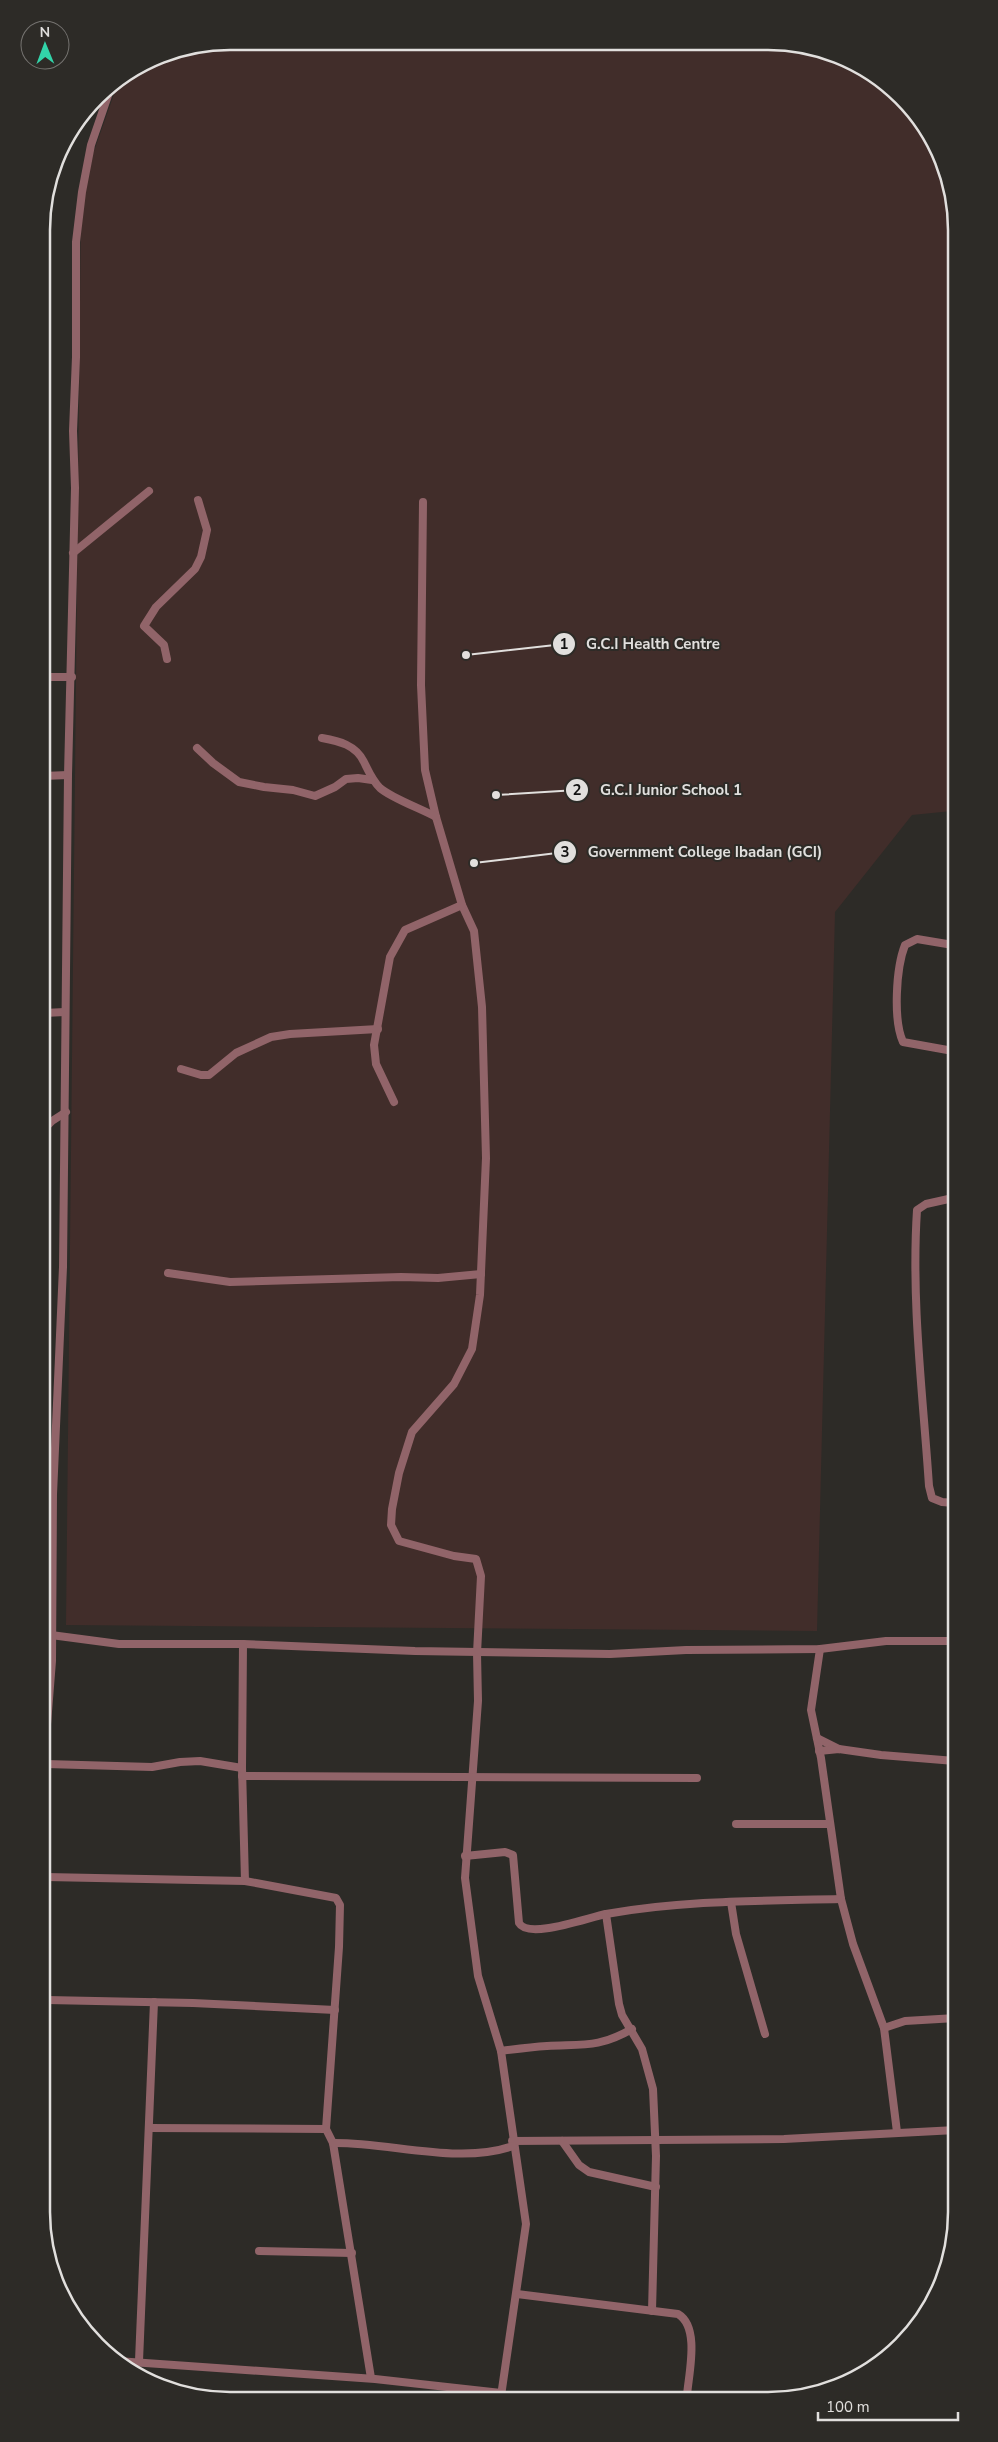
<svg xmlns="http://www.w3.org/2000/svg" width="998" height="2442" font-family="'Nunito Sans',sans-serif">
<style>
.education{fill:#412d2a}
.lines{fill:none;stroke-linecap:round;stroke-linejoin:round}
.minor{stroke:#916469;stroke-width:8}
.rim{fill:none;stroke:#e1dfdd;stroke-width:2.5}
.leader{fill:none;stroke:#e1dfdd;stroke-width:2}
.callout-dot{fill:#e1dfdd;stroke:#2d2b27;stroke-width:2}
.mark-label{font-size:15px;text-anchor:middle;font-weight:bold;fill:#111}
.callout-label{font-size:15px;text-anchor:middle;font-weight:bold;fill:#e1dfdd;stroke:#2d2b27;stroke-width:4;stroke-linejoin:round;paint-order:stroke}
</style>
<rect width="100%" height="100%" fill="#2d2b27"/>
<path class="education" d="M230,41L805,45L852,61L901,96L931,135L950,181L952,811L912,815L835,912L817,1631L66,1625L81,207L93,154L119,80L158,55Z"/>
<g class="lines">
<g class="minor">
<path d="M423,502L421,685L425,770L436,817L462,905L474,931L482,1007L486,1158L480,1295L472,1349L454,1384L412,1432L399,1473L392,1509L391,1525L399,1541L454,1556L476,1559L481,1576L477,1653L478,1701L465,1878L478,1976L501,2051L526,2224L501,2396"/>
<path d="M73,553L149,491"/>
<path d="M167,659L164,645L144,626L156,607L195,569L201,557L207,530L198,500"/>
<path d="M43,677H72"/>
<path d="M322,738C339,741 356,745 364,762C369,772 372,780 380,788C391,798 422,809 436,817"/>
<path d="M197,748L213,763L239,782L264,787L293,790L315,796L335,787L346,779L358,778L372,780"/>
<path d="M43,776L68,775"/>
<path d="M953,945L917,939L905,945C896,968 893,1020 903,1042L953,1051"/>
<path d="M44,1013L65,1012"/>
<path d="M181,1069L201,1075H209L236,1053L271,1037L290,1034L378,1029"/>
<path d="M394,1102L376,1064L374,1045L390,957L405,930L462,905"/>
<path d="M44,1129L52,1121L66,1112"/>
<path d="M953,1198L926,1204L917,1210C911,1302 923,1395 929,1486L932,1498L942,1502L954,1503"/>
<path d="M168,1273L230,1282L401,1277L438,1278L481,1274"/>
<path d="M51,1635L119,1644H243L415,1651L610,1654L686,1650L820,1649L886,1641H955"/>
<path d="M243,1644L242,1768L245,1881"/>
<path d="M820,1649L811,1710L821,1758L841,1899L853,1944L884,2028L897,2132"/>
<path d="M46,1737L52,1661L53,1494L63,1267L68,775L75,488L73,431L76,357V242L82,192L91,145L112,84"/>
<path d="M817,1738L839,1749"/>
<path d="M819,1751L839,1749L881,1755L955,1761"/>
<path d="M46,1764L152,1767L180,1762L200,1761L242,1768"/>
<path d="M242,1776L697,1778"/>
<path d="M736,1824H830"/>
<path d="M465,1856L505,1852L513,1855L519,1923C528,1940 589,1917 606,1914C683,1900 762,1901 841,1899"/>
<path d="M46,1877L245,1881L336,1898L340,1905L339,1947L326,2129L333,2143L371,2378"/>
<path d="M731,1902L736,1934L765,2034"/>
<path d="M606,1914L619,2004L622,2015L642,2049L653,2089L656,2156L652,2311"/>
<path d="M47,2000L193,2003L335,2010"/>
<path d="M884,2028L905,2021L956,2018"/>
<path d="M501,2051C516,2049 531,2047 547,2046C583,2044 599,2048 632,2029"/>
<path d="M149,2128L326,2129"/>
<path d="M512,2141L784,2139L956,2130"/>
<path d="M562,2141L579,2165L589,2172L656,2187"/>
<path d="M333,2143C390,2142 459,2165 513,2146"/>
<path d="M259,2251L352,2253"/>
<path d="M517,2294L678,2314C700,2327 689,2372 687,2395"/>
<path d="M117,2361L375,2379L501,2393"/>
<path d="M139,2361L154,2002"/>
</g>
</g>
<path d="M0 0H998V2442H0ZM230 50H768A180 180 0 0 1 948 230V2212A180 180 0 0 1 768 2392H230A180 180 0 0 1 50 2212V230A180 180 0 0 1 230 50Z" fill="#2d2b27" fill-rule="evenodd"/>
<path class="rim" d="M230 50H768A180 180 0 0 1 948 230V2212A180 180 0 0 1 768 2392H230A180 180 0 0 1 50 2212V230A180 180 0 0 1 230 50Z"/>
<path class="leader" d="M466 655L564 644M496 795L577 790M474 863L565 852"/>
<g class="callout-dot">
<circle cx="466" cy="655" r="5"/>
<circle cx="496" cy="795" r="5"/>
<circle cx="474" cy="863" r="5"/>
<circle cx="564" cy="644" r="12"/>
<circle cx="577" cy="790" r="12"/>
<circle cx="565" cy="852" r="12"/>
</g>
<g class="mark-label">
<text x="564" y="649">1</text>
<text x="577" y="795">2</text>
<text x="565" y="857">3</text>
</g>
<g class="callout-label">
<text x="653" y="649">G.C.I Health Centre</text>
<text x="671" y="795">G.C.I Junior School 1</text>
<text x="705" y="857">Government College Ibadan (GCI)</text>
</g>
<g transform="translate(45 45) rotate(359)"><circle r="24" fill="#2d2b27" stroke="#757370"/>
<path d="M0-4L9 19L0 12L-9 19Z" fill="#32d4a9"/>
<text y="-8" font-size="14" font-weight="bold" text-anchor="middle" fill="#e1dfdd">N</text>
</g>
<path d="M818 2412v8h140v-8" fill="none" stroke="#e1dfdd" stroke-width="2.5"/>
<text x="826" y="2412" font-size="15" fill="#e1dfdd" stroke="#2d2b27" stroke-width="4" paint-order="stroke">100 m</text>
</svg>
